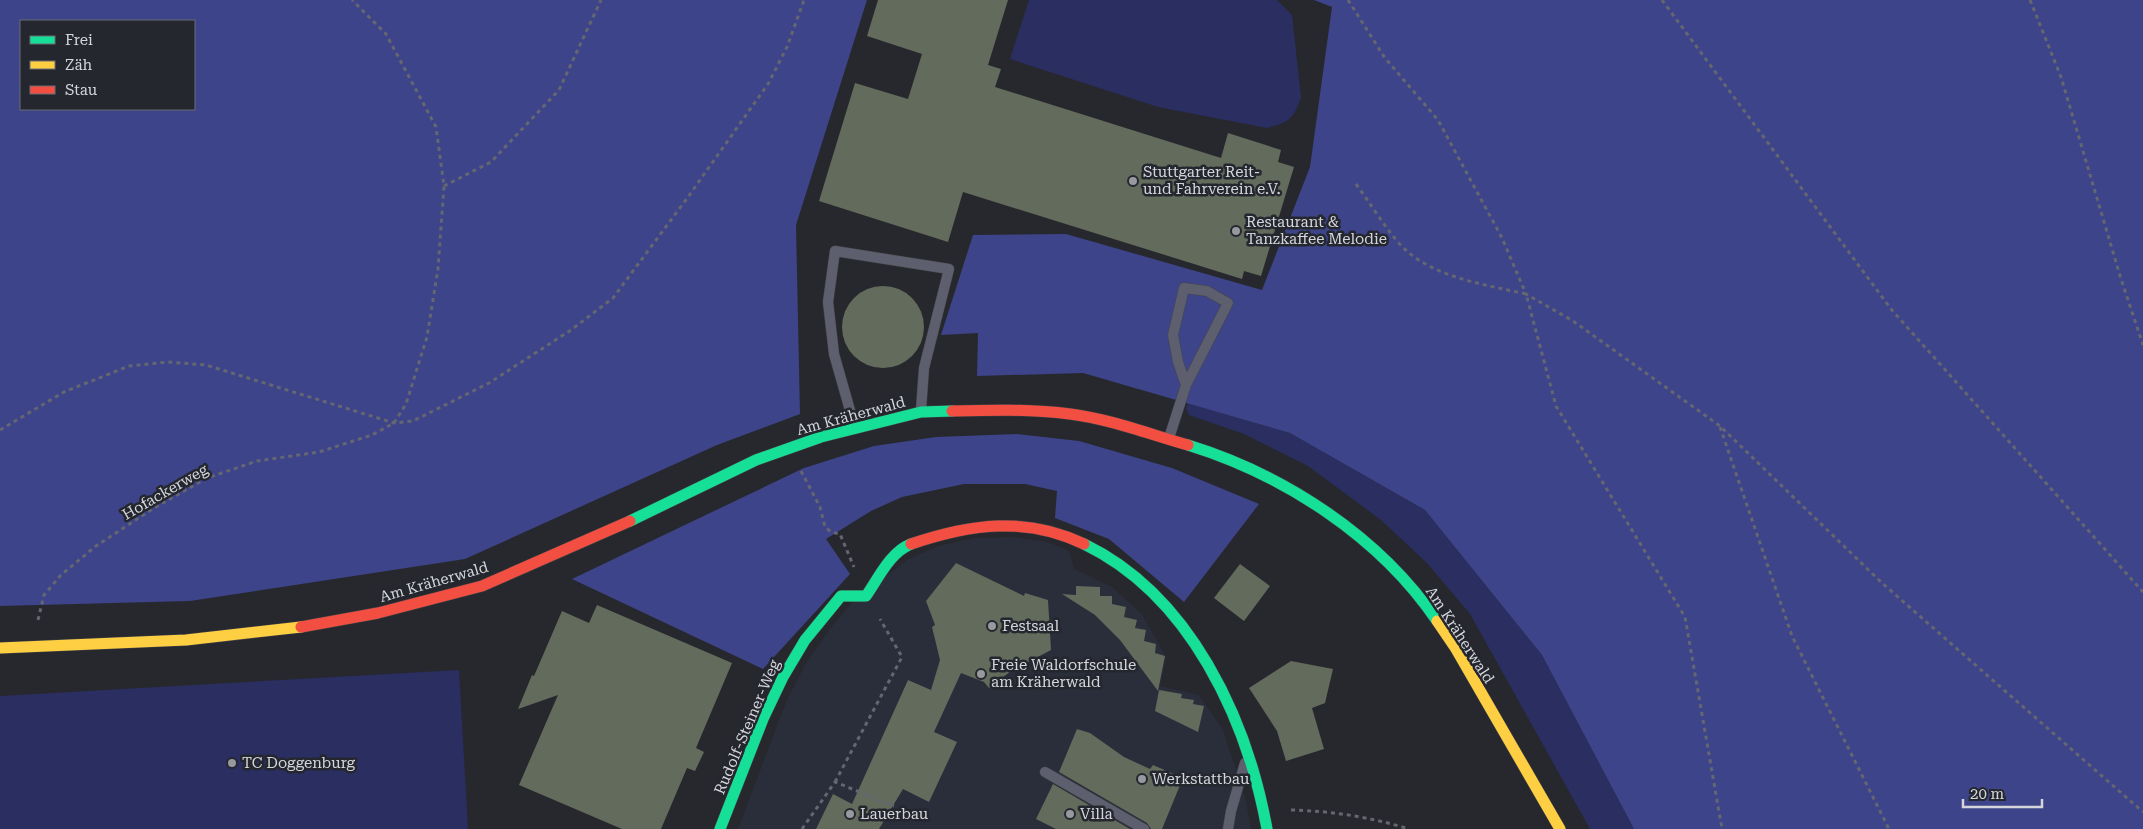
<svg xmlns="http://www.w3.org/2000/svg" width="2143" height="829" font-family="'Roboto Serif',serif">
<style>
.built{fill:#2a2d3a}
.green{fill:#2a2e61}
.forest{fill:#3d4489;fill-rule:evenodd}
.building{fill:#636b5c}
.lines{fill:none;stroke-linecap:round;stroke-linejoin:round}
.lane-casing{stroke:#444548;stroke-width:11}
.fast-casing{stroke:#444548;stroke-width:12}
.slow-casing{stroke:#444548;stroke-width:12}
.jam-casing{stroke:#444548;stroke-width:12}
.path{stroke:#646671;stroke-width:3;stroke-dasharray:4 4;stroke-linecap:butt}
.lane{stroke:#5d5e6e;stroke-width:10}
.fast{stroke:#16e098;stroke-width:11}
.slow{stroke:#ffcf43;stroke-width:11}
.jam{stroke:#f24e42;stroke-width:11}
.poi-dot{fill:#98999f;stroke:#25272f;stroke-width:2}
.labels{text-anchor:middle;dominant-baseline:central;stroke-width:5;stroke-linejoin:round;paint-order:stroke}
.poi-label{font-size:15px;fill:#d5d6dc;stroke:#25272f;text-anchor:start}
.street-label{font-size:15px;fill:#d5d6dc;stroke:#25272f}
</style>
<rect width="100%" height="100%" fill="#27282d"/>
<path class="built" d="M1013,537L1048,542L1069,551L1074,569L1112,587L1142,614L1166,657L1160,686L1199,695L1223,730L1246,801L1251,829H738L786,702L806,663L832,626L851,604L907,560L938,546L974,538Z"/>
<g class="green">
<path d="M1029,0H1277L1292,15L1301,97C1294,119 1289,122 1267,128L1158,107L1010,59Z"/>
<path d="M1188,403L1290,433L1425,510L1542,655L1634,829H1590L1470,614L1427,563L1381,520L1308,466L1244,434L1189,415L1186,409Z"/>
<path d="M459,670L468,829H0V696Z"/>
</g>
<g class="forest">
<path d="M0,0H867L796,225L800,414L717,445L465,559L190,601L0,606ZM194,21V109H21V21Z"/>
<path d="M1314,0H2143V829H1634L1542,655L1425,510L1290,433L1083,373L977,376L978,333L941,335L973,235L1066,234L1262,290L1310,167L1332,7Z"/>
<path d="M1017,434L1079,441L1172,468L1259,504L1184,602L1109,539L1055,518L1057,491L1025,484H964L902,497L871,511L826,539L850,574L763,669L572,579L804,468L874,446L936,437Z"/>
</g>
<g class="building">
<path d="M878,0H1008L988,65L1001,69L995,87L1221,158L1228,133L1281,150L1278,162L1294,167L1261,276L1244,271L1242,279L963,192L948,242L819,201L855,83L908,99L922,54L867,36Z"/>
<circle cx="883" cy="327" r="41"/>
<path d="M956,563L1024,596L1025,593L1048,600L1051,650L1011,671L989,688L984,682L961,673L934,732L957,742L929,802L903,789L879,829H816L833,794L852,804L908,680L931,690L940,660L932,627L935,625L926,601Z"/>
<path d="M1240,564L1270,586L1244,621L1214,598Z"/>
<path d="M1076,586L1100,587V596H1112V604L1126,607L1124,617L1137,620L1135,628L1146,630L1144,641L1156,644L1155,653L1165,656L1158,691L1120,640L1095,615L1062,594L1076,595Z"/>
<path d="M597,605L732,663L696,748L704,752L695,771L687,768L661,829H622L519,785L558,695L518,709L532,675L534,676L562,611L589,623Z"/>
<path d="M1291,661L1333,669L1325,703L1312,708L1324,749L1286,761L1277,731L1249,688Z"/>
<path d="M1159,690L1182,694L1181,698L1194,700L1193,704L1204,706L1198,732L1155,711Z"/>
<path d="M1077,729L1090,733L1124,757L1150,769L1153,765L1183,778L1162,829H1151L1147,823L1059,772Z"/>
<path d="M1053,784L1130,829H1056L1036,819Z"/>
</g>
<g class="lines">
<defs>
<g id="lane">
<path d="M855,428L834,354L828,302L835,251L949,269L924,368L921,410"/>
<path d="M1169,438L1186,385L1228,303L1207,291L1184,288L1173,335L1178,362L1186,385"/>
<path d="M1045,772L1144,829"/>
<path d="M1228,829L1231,811L1245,763"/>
</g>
<g id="fast">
<path d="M1188,445C1285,475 1380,537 1437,621"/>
<path d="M630,521L756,460L821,437L921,412L952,411"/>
<path d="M1084,544C1190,595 1247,719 1267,829"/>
<path d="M720,829L763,719L783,677L805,640L841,596H866C878,579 890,552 911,544"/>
</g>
<g id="slow">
<path d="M1437,621L1456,649L1560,829"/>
<path d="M0,648L186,640L301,627"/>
</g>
<g id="jam">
<path d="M952,411C991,410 1030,409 1070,414C1110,419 1149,434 1188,445"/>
<path d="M911,544C970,524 1026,516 1084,544"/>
<path d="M301,627L378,613L482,586L630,521"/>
</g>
</defs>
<use href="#lane" class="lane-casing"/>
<use href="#fast" class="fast-casing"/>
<use href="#slow" class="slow-casing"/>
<use href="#jam" class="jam-casing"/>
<g class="path">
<path d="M1348,0L1385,58L1438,120L1502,238L1526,294L1573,321L1720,426L1882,583L2143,812"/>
<path d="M1662,0L1891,309L2143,592"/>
<path d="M2030,0L2061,77L2121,279L2143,345"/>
<path d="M1356,184C1370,203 1382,223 1397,241C1427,277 1483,284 1526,294L1556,406L1685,617L1722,829"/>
<path d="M444,186L491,162L559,90L601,0"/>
<path d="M1720,427L1792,636L1889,829"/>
<path d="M0,430L64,392L129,366L168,362L206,365L394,423L413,421L489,383L571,330L613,298L688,197L768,84L787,47L804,0"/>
<path d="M801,471L820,507L825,527L831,532L840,534L854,567"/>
<path d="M38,620L44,595L61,575L96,546L154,508L207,478L257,461L319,452L372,435L394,423L406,404L427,337L438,269L444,186L436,127L386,34L352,0"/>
<path d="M835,782L902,657L880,619"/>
<path d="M1291,810C1332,811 1370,817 1409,829"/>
<path d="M802,829L835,782L894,806"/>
</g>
<use href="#lane" class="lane"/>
<use href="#fast" class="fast"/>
<use href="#slow" class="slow"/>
<use href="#jam" class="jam"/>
</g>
<g class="poi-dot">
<circle cx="1133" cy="181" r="5"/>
<circle cx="1236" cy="231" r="5"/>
<circle cx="992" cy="626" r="5"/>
<circle cx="981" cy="674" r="5"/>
<circle cx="232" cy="763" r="5"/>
<circle cx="1142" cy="779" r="5"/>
<circle cx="850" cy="814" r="5"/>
<circle cx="1070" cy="814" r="5"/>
</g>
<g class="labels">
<g class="poi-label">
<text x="1143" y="172">Stuttgarter Reit-<tspan x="1143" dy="17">und Fahrverein e.V.</tspan></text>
<text x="1246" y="222">Restaurant &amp;<tspan x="1246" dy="17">Tanzkaffee Melodie</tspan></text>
<text x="1002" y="626">Festsaal</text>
<text x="991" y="665">Freie Waldorfschule<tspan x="991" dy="17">am Kräherwald</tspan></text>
<text x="242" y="763">TC Doggenburg</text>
<text x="1152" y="779">Werkstattbau</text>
<text x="860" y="814">Lauerbau</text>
<text x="1080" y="814">Villa</text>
</g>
<g class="street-label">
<text transform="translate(851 416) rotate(-15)">Am Kräherwald</text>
<text transform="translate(165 492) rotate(-30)">Hofackerweg</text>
<text transform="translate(434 582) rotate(-16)">Am Kräherwald</text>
<text transform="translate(1460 635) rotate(57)">Am Kräherwald</text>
<text transform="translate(747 727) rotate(-67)">Rudolf-Steiner-Weg</text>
</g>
</g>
<rect x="20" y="20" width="175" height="90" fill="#25272f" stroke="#6b6d74"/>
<rect x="30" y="36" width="25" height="8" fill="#16e098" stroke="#6b6d74"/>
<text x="65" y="45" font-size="15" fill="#d5d6dc">Frei</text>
<rect x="30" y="61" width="25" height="8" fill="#ffcf43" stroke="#6b6d74"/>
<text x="65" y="70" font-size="15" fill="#d5d6dc">Zäh</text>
<rect x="30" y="86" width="25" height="8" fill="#f24e42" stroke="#6b6d74"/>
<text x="65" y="95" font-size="15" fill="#d5d6dc">Stau</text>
<path d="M1963 799v8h79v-8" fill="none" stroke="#d5d6dc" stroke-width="2.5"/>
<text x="1970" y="799" font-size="15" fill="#d5d6dc" stroke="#25272f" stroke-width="4" paint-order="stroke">20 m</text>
</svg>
